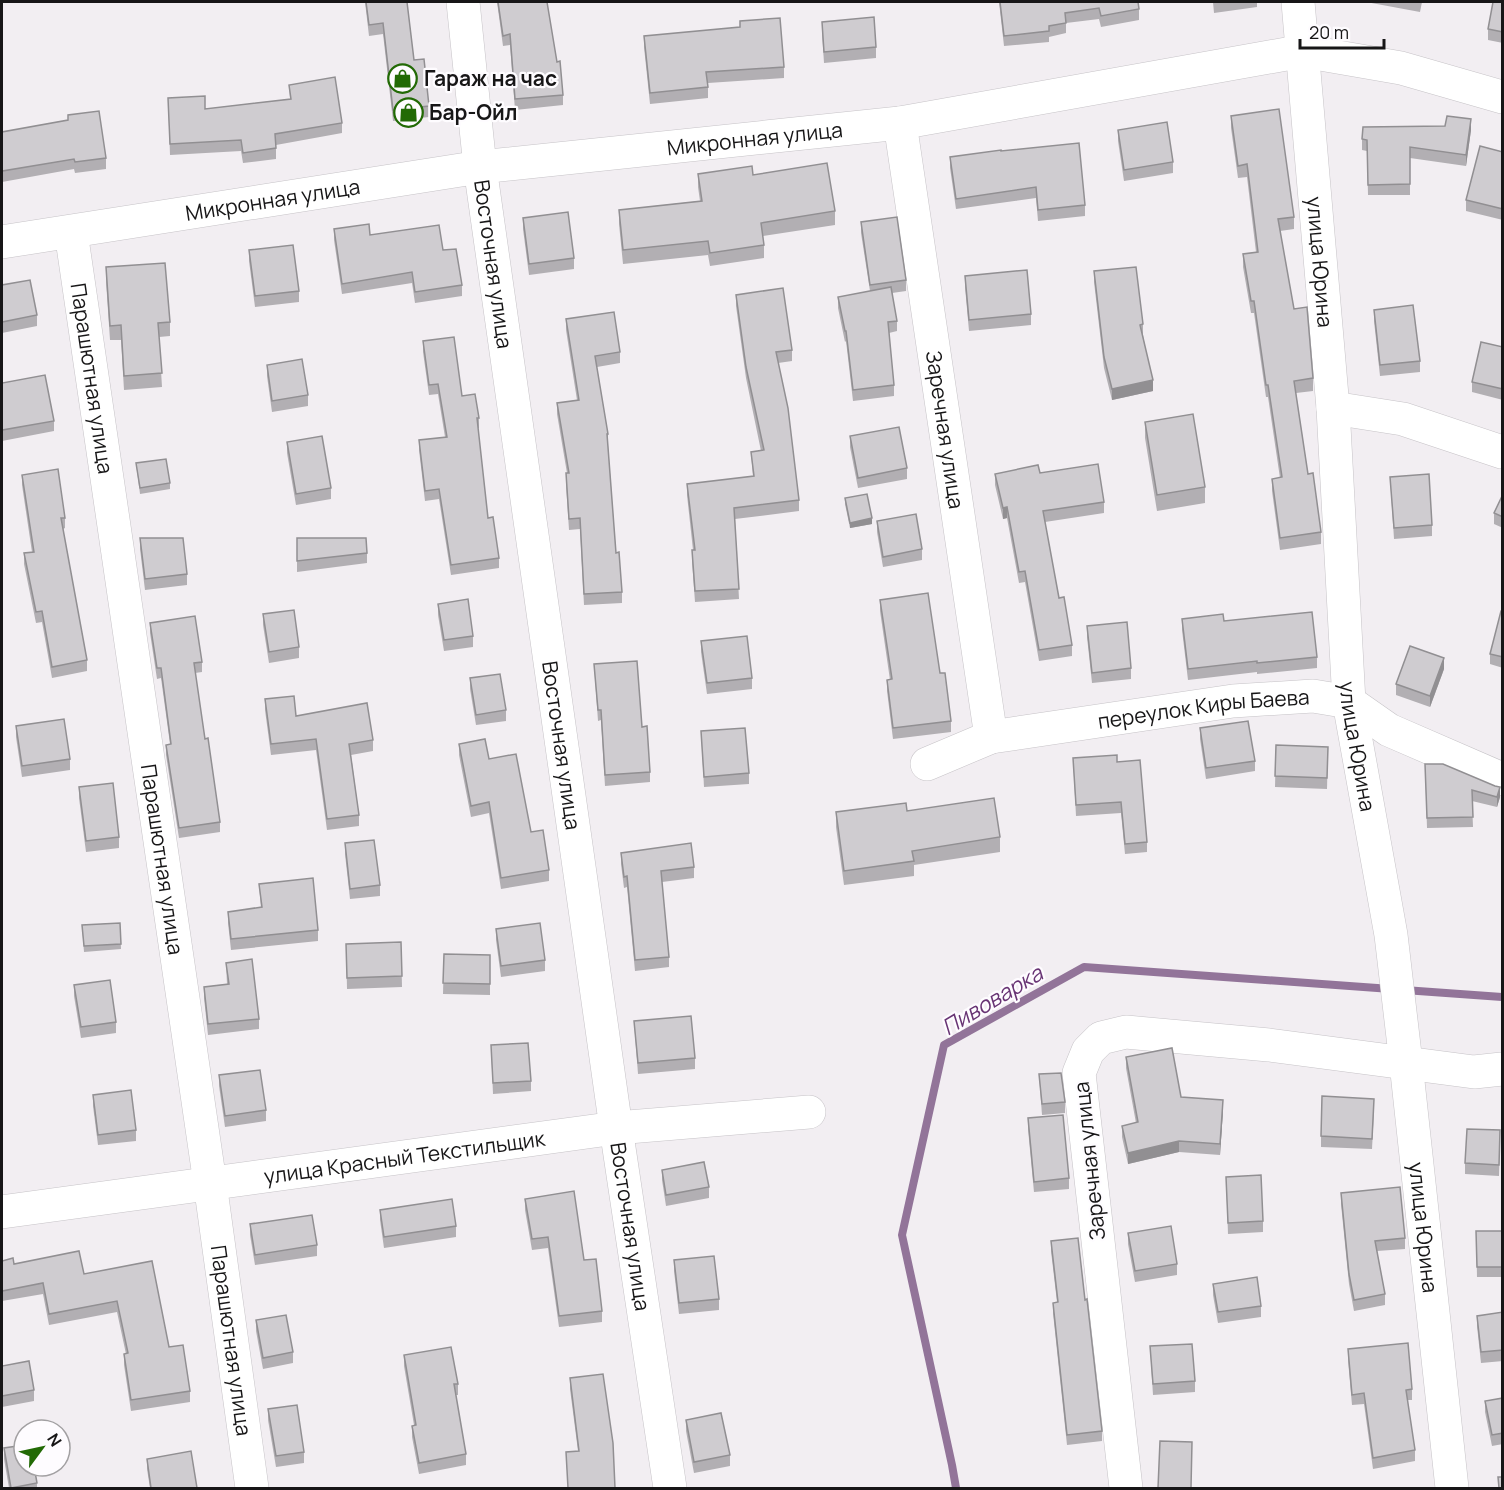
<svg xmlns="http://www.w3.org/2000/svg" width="1504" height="1490" font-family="Manrope,sans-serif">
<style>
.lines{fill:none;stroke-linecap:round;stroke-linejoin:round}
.stream{stroke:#927499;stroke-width:8}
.street-casing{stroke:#c6c3c7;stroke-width:34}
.street{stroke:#fff;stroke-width:33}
.wall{fill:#b2afb3}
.shaded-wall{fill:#918f92}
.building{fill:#cfccd0;stroke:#918f92;stroke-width:1.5}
.labels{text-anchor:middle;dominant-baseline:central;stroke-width:4.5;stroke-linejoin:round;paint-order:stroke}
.poi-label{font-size:21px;font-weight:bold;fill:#171617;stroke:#fefcff;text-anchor:start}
.street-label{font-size:21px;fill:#171617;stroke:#fefcff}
.water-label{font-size:22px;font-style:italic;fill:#683474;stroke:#fefcff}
</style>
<rect width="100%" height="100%" fill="#f2eef2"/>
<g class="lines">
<g class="stream">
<path d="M1404,990L1502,997"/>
<path d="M956,1488L952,1465L902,1235L944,1045L1084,967L1391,989"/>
</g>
<defs>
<g id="street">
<path id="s1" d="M463,2L480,167L616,1128L670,1488"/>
<path id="s2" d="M1298,2L1333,408L1349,702L1391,935L1406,1063L1452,1488"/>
<path id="s3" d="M900,123L991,737"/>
<path id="s4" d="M71,232L210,1183L252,1488"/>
<path id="s5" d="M2,242L480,167L900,123L1303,51L1401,68L1502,97"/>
<path d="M1333,408L1403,419L1502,452"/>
<path id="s6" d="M927,764L991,737L1233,701L1313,696L1349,702L1389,730L1502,779"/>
<path id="s7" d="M2,1212L616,1128L809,1112"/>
<path d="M1126,1488L1079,1073L1088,1051L1101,1038L1126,1032L1269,1045L1474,1072L1502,1069"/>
</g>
</defs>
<use href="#street" class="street-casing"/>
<use href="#street" class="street"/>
</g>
<g class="wall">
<path d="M365,2H407L414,60L429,106V117L393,121L383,34L369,36Z"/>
<path d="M497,2H547L557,62L563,95V105L515,110L510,45L503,46Z"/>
<path d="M999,2H1138L1139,9V20L1101,27L1099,19L1066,23V33L1049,37V42L1004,46Z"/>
<path d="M1213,2H1257V7L1214,13Z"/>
<path d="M1366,2H1422L1420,12Z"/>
<path d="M1503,2V43L1488,40V29Z"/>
<path d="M822,22L876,47V58L824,63L822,33Z"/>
<path d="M644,36L784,67V78L708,83V98L650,104L644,47Z"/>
<path d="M289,85L342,123V133L276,145V159L243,163L241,151L170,155L168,98L205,109L290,99Z"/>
<path d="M68,115L106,158V169L75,173L74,169L2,182V132L68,120Z"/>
<path d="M1231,116L1294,217V229L1280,231L1294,309L1313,378V391L1296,393L1308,474L1321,532V544L1280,550L1272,491V479L1280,478L1268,397H1266L1254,313H1251L1243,267V254L1256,252L1247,177L1238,178L1231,128Z"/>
<path d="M1118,130L1173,162V173L1124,181L1118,141Z"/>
<path d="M1471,130L1466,166L1410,158V195H1368L1367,151L1362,150V139Z"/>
<path d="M1001,151L1085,205V216L1038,221L1036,198L956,209L950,168V157Z"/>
<path d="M1503,152V220L1466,211V200Z"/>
<path d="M698,174L753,175L835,211V225L763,236L764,245V258L710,266L708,255L623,264L619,224V210L700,201L698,187Z"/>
<path d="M523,218L574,258V269L529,275L523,229Z"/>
<path d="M861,222L906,280V291L892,293L897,321V331L889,333L894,385V396L853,401L846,341L845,342L838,308V297L870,291L861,233Z"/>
<path d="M334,229L443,250L462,285V296L415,303L412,283L342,294L334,240Z"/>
<path d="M249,250L299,291V302L255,307L249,261Z"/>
<path d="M106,267L170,322V336L159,337L162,387L124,390L121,340H110L106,281Z"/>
<path d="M1094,271L1143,324V335L1153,391L1112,400L1104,368L1094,282Z"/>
<path d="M965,276L1031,314V325L969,331L965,287Z"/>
<path d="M2,285L37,315V326L2,333Z"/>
<path d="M736,295L792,350V361L778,363L799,500V511L735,519L739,599L695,602L692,561V550H693L687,495V484L753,477L751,452L761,451L746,378L736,306Z"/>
<path d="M1374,310L1420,361V372L1380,376L1374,321Z"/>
<path d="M566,319L620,352V363L597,367L608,434V445L616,553L622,592V603L584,605L580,529L569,530L566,484V473H567L557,414V403L577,400L566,330Z"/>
<path d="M423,341L462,396L479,418V428H478L488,518L499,558V568L451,575L439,499L425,501L419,450V440L445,437L438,394L429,395L423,352Z"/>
<path d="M1503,347V400L1472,392V382Z"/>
<path d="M267,365L308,395V406L272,412L267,376Z"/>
<path d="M2,383L54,421V431L2,441Z"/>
<path d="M1145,422L1205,487V503L1157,511L1145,438Z"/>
<path d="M850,436L907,468V479L858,488L850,447Z"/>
<path d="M287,442L331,488V499L296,505L287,453Z"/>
<path d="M136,463L170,483V489L140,494Z"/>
<path d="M1040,473L1104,502V513L1045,522L1059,598L1072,645V656L1039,661L1025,582L1019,583L1007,518L1003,519L995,485V474Z"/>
<path d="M22,475L65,518V528L63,529L87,660V671L52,678L42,622L36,623L24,564V553L32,552L22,485Z"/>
<path d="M1390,477L1432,525V536L1394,539Z"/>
<path d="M1503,494V528L1494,524V513Z"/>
<path d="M845,498L872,524L850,528L845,504Z"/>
<path d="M877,521L922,549V560L883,567L877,532Z"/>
<path d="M140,538L187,574V585L145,590L140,549Z"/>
<path d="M297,538L367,553V563L297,572Z"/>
<path d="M880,600L940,673L951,721V732L893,739L887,691V680H890L880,611Z"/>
<path d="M438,604L473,636V647L444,651L438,615Z"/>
<path d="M1503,611V668L1490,664V654Z"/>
<path d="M263,614L299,647V658L269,663L263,625Z"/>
<path d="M1182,619L1224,621L1317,657V668L1257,674V672L1188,680L1182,630Z"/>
<path d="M150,623L202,662V672L195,673L205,739L220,822V832L179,838L166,755V745L170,744L161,678L157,679L150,633Z"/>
<path d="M1087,626L1131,668V679L1092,683L1087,637Z"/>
<path d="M701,641L752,678V689L707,694L701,652Z"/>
<path d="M594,664L642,727L650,772V782L605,786L601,720L598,721Z"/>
<path d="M1444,669L1430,707L1396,695V684Z"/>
<path d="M470,678L506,710V721L476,725L470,689Z"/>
<path d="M265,699L296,716L373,740V751L351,755L359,815V826L327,830L316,750L271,755L265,710Z"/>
<path d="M16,726L70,759V770L22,777L16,737Z"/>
<path d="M1200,728L1255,761V771L1206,779L1200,739Z"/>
<path d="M701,731L749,773V784L704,787Z"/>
<path d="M459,744L489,759L531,832L549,870V881L501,889L489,813L471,817L459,755Z"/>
<path d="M1276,745L1328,747L1327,789L1275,787Z"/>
<path d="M1073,758L1117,762L1147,842V852L1125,854L1121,813L1076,816Z"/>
<path d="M1425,764L1500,797L1497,807L1472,801L1473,827L1427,828Z"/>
<path d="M79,787L119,837V848L86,852L79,798Z"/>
<path d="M907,811L1000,837V852L914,865V876L844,885L836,827V812Z"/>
<path d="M345,843L380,885V896L350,899L345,854Z"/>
<path d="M621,853L694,867V878L662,882L669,957V967L635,971L627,887L624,888L621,864Z"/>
<path d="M259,884L318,930V941L231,950L228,923V912L261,908Z"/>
<path d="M120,923L121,949L84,952L82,925Z"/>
<path d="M496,929L545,960V971L501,977L496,940Z"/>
<path d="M401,942L402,987L347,989L346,944Z"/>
<path d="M444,954L490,955V995L443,994Z"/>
<path d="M226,963L259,1019V1029L208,1035L204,998V987L227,984Z"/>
<path d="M74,985L116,1022V1033L81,1038L74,996Z"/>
<path d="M634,1021L695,1058V1069L638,1074Z"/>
<path d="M491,1045L531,1081V1091L493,1094Z"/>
<path d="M1126,1057L1181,1097L1223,1110L1220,1155L1179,1152L1128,1164L1122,1137V1126L1136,1123L1126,1068Z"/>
<path d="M1039,1074L1065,1102V1113L1042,1115Z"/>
<path d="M219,1075L266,1110V1121L225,1127L219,1086Z"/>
<path d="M93,1095L136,1130V1141L98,1145L93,1106Z"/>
<path d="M1374,1110L1372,1149L1321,1147V1136Z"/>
<path d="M1028,1118L1069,1178V1189L1034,1192L1028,1129Z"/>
<path d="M1500,1141L1499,1176L1465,1174V1163Z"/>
<path d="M662,1170L709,1187V1198L666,1206L662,1180Z"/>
<path d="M1226,1177L1263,1221V1232L1228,1234Z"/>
<path d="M1341,1193L1405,1238V1249L1377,1251L1385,1294V1305L1354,1311L1349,1284L1341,1204Z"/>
<path d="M525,1199L584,1260L602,1311V1322L559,1327L548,1248L532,1250L525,1210Z"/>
<path d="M380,1210L456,1226V1237L384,1248L380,1220Z"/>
<path d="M250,1224L317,1245V1256L255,1265L250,1235Z"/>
<path d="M1476,1231H1503V1277H1477Z"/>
<path d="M1128,1233L1177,1264V1275L1135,1282L1128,1244Z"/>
<path d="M1051,1241L1085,1300L1102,1431V1441L1067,1445L1053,1313V1303L1057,1302L1051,1251Z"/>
<path d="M674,1260L719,1299V1310L679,1314L674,1271Z"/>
<path d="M2,1261L14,1264L84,1274L152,1261L169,1347L190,1391V1402L131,1411L124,1365V1354H126L117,1312L49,1325L43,1294L2,1301Z"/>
<path d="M1213,1284L1261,1306V1317L1218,1323L1213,1295Z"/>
<path d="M1503,1312V1361L1481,1363L1477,1326V1316Z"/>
<path d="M256,1320L293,1352V1363L263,1369L256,1331Z"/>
<path d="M1150,1346L1195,1381V1392L1153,1395Z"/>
<path d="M1348,1349L1412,1389V1400H1407L1415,1450V1461L1373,1469L1364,1404L1352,1405L1348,1360Z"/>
<path d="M404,1355L458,1384V1395H456L466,1454V1465L419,1474L412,1437V1426L414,1425L404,1366Z"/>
<path d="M2,1366L34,1390V1401L2,1407Z"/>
<path d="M570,1378L615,1488H568L566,1452L578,1451L570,1389Z"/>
<path d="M1503,1398V1444L1492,1446L1485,1412V1401Z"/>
<path d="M268,1409L304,1452V1463L276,1467L268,1420Z"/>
<path d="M686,1420L730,1455V1466L694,1473L686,1431Z"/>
<path d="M4,1448L37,1483V1488H9L4,1459Z"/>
<path d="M147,1459L197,1488H150L147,1469Z"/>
</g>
<g class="shaded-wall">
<path d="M1471,119V130L1466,166V155Z"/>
<path d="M1153,380V391L1112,400V389Z"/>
<path d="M1007,507V518L1003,519V508Z"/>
<path d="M872,518V524L850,528V523Z"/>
<path d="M1444,658V669L1430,707V696Z"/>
<path d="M1500,787V797L1497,807V797Z"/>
<path d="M1223,1100V1110L1220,1155V1144Z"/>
<path d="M1179,1141V1152L1128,1164V1153Z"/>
</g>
<g class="building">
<path d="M366,2H407L414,60L424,59L429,106L393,110L383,23L369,25Z"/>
<path d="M498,2H547L557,62L560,61L563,95L515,99L510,34L503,36Z"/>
<path d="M1000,2H1138L1139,9L1101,16L1099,8L1065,13L1066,23L1049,26V31L1004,36Z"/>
<path d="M1493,2H1503V32L1488,29Z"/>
<path d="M874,17L876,47L824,52L822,22Z"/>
<path d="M780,18L784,67L706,72L708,87L650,93L644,36L740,27V21Z"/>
<path d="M335,77L342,123L275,134L276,148L243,153L241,140L170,144L168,98L205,96V109L291,99L289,85Z"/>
<path d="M1279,109L1294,217L1278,219L1294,309L1307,307L1313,378L1294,381L1308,474L1313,473L1321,532L1280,538L1272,479L1282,477L1268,385H1266L1254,301H1251L1243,254L1258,252L1247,164L1238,166L1231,116Z"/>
<path d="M99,111L106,158L75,162L74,159L2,171V132L68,120V115Z"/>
<path d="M1447,116L1471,119L1466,155L1410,147V184L1368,185L1367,140L1362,139L1363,127L1445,126Z"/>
<path d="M1167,122L1173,162L1124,170L1118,130Z"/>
<path d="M1079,143L1085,205L1038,210L1036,187L956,199L950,157L1001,150V151Z"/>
<path d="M1480,146L1503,152V209L1466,200Z"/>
<path d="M827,163L835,211L761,223L764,245L710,253L708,241L623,250L619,210L702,201L698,174L752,166L753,175Z"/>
<path d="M568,212L574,258L529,264L523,218Z"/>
<path d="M897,217L906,280L870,285L861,222Z"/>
<path d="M369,224L370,235L439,225L443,250L456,249L462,285L415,292L412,272L342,284L334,229Z"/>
<path d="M293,245L299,291L255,296L249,250Z"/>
<path d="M165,263L170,322L158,323L162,373L124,376L121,325L110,326L106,267Z"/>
<path d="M1136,267L1143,324L1140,325L1153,380L1112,389L1104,357L1094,271Z"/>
<path d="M1027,270L1031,314L969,320L965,276Z"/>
<path d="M30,280L37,315L2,322V285Z"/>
<path d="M891,287L897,321L888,322L894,385L853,390L846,331H845L838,297Z"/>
<path d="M783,288L792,350L776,352L788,408L799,500L734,508L739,589L695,591L692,550H695L687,484L754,476L751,452L764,450L746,367L736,295Z"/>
<path d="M1413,305L1420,361L1380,365L1374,310Z"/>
<path d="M614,312L620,352L595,356L608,434H607L616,553L619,552L622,592L584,594L580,518L569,519L566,473H569L557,403L579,400L566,319Z"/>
<path d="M454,337L462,396L475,394L479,418H477L488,518L493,517L499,558L451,565L439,489L425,491L419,440L447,437L438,384L429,385L423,341Z"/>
<path d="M1481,342L1503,347V389L1472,382Z"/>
<path d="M302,359L308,395L272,401L267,365Z"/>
<path d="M45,375L54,421L2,430V383Z"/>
<path d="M1193,414L1205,487L1157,495L1145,422Z"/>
<path d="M899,427L907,468L858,478L850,436Z"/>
<path d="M322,436L331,488L296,494L287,442Z"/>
<path d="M166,459L170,483L140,488L136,463Z"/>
<path d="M1098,464L1104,502L1043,511L1059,598L1064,597L1072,645L1039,650L1025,571L1019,572L1007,507L1003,508L995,474L1038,465L1040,473Z"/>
<path d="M58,469L65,518H61L87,660L52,667L42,611L36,612L24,553L34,552L22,475Z"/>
<path d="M1429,474L1432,525L1394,528L1390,477Z"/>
<path d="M867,494L872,518L850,523L845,498Z"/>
<path d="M1503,494V517L1494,513Z"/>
<path d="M916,514L922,549L883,557L877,521Z"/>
<path d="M140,538H183L187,574L145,579Z"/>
<path d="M297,538H366L367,553L297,561Z"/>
<path d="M928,593L940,673H945L951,721L893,728L887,680L892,679L880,600Z"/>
<path d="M468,599L473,636L444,640L438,604Z"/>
<path d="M294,610L299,647L269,652L263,614Z"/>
<path d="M1501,611H1503V657L1490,654Z"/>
<path d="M1312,612L1317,657L1257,663V661L1188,669L1182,619L1223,614L1224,621Z"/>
<path d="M195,616L202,662L194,663L205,739L208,738L220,822L179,828L166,745L171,744L161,668H157L150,623Z"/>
<path d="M1127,622L1131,668L1092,673L1087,626Z"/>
<path d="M747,636L752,678L707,683L701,641Z"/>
<path d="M1410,646L1444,658L1430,696L1396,684Z"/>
<path d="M637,661L642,727L647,726L650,772L605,775L601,710H598L594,664Z"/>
<path d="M500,674L506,710L476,715L470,678Z"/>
<path d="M294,696L296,716L367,703L373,740L349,744L359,815L327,819L316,739L271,744L265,699Z"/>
<path d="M64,719L70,759L22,766L16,726Z"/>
<path d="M1248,721L1255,761L1206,768L1200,728Z"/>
<path d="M745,728L749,773L704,777L701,731Z"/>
<path d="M485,739L489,759L516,754L531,832L543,830L549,870L501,878L489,802L471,806L459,744Z"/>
<path d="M1276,745L1328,747L1327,778L1275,776Z"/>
<path d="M1117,755V762L1140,760L1147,842L1125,844L1121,802L1076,805L1073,758Z"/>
<path d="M1425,764H1443L1495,786L1500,787L1497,797L1472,790L1473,817L1427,818Z"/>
<path d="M113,783L119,837L86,841L79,787Z"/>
<path d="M994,798L1000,837L912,851L914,861L844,871L836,812L906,803L907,811Z"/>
<path d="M374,840L380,885L350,889L345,843Z"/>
<path d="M691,843L694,867L661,871L669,957L635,960L627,876L624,877L621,853Z"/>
<path d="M313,878L318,930L231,939L228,912L262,907L259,884Z"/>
<path d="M120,923L121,944L84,946L82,925Z"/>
<path d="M540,923L545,960L501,966L496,929Z"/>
<path d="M401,942L402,976L347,978L346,944Z"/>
<path d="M444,954L490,955V984L443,983Z"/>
<path d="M252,959L259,1019L208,1024L204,987L229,984L226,963Z"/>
<path d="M110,980L116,1022L81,1027L74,985Z"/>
<path d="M691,1016L695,1058L638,1063L634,1021Z"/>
<path d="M528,1043L531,1081L493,1083L491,1045Z"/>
<path d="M1172,1048L1181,1097L1223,1100L1220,1144L1179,1141L1128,1153L1122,1126L1138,1122L1126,1057Z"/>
<path d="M260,1070L266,1110L225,1116L219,1075Z"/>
<path d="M1061,1073L1065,1102L1042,1104L1039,1074Z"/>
<path d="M131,1090L136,1130L98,1135L93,1095Z"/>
<path d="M1322,1096L1374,1099L1372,1139L1321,1136Z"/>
<path d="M1063,1115L1069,1178L1034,1182L1028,1118Z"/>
<path d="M1467,1129L1500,1130L1499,1165L1465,1163Z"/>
<path d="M704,1162L709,1187L666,1195L662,1170Z"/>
<path d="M1261,1175L1263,1221L1228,1223L1226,1177Z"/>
<path d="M1400,1187L1405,1238L1375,1241L1385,1294L1354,1300L1349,1274L1341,1193Z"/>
<path d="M574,1191L584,1260L596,1259L602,1311L559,1316L548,1237L532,1239L525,1199Z"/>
<path d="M452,1199L456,1226L384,1237L380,1210Z"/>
<path d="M312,1215L317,1245L255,1255L250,1224Z"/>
<path d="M1171,1226L1177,1264L1135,1271L1128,1233Z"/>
<path d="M1476,1231H1503V1267H1477Z"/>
<path d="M1078,1238L1085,1300L1087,1299L1102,1431L1067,1435L1053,1303L1058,1302L1051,1241Z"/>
<path d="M79,1251L84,1274L152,1261L169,1347L183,1345L190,1391L131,1400L124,1354L128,1353L117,1301L49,1314L43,1283L2,1291V1261L13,1258L14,1264Z"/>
<path d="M714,1256L719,1299L679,1303L674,1260Z"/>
<path d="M1257,1277L1261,1306L1218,1312L1213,1284Z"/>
<path d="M1503,1312V1350L1481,1352L1477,1316Z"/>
<path d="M286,1315L293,1352L263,1358L256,1320Z"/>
<path d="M1408,1343L1412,1389L1406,1390L1415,1450L1373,1458L1364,1393L1352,1395L1348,1349Z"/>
<path d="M1192,1344L1195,1381L1153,1384L1150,1346Z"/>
<path d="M451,1347L458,1384H454L466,1454L419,1463L412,1426L416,1425L404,1355Z"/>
<path d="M29,1361L34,1390L2,1396V1366Z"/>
<path d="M603,1374L613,1443L615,1488H568L566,1452L579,1451L570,1378Z"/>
<path d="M1503,1398V1433L1492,1435L1485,1401Z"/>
<path d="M297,1405L304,1452L276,1456L268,1409Z"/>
<path d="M721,1413L730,1455L694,1462L686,1420Z"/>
<path d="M1160,1441L1192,1442L1191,1488H1158Z"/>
<path d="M24,1445V1466H34L37,1483L11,1488L4,1448Z"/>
<path d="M191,1451L197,1488H151L147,1459Z"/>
<path d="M1498,1477H1503V1488H1499Z"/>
</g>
<defs>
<symbol id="shop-ring" viewBox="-11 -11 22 22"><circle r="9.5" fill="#fefcff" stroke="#226a05" stroke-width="1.5"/><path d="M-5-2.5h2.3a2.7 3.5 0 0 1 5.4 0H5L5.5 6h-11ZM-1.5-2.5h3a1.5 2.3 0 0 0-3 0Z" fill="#226a05"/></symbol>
</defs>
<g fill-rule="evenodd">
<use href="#shop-ring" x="386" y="62" width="33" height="33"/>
<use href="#shop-ring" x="392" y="96" width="33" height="33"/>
</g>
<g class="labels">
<g class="poi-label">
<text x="424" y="78">Гараж на час</text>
<text x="429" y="112">Бар-Ойл</text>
</g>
<g class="street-label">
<text stroke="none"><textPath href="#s5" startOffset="760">Микронная улица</textPath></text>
<text stroke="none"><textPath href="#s5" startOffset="274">Микронная улица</textPath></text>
<text stroke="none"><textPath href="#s2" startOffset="261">улица Юрина</textPath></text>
<text stroke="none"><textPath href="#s1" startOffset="264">Восточная улица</textPath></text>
<text stroke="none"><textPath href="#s4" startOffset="148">Парашютная улица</textPath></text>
<text stroke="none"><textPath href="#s3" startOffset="310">Заречная улица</textPath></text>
<text stroke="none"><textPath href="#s6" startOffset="284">переулок Киры Баева</textPath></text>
<text stroke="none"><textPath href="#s1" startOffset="750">Восточная улица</textPath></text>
<text stroke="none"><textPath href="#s2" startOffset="747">улица Юрина</textPath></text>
<text stroke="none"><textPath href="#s4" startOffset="634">Парашютная улица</textPath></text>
<text stroke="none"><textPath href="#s7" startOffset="406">улица Красный Текстильщик</textPath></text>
<text transform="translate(1089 1161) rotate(-96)">Заречная улица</text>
<text stroke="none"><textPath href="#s1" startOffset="1236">Восточная улица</textPath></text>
<text stroke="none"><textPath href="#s2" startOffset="1233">улица Юрина</textPath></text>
<text stroke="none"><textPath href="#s4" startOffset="1120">Парашютная улица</textPath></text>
</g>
<g class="water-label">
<text transform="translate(992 1000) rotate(-31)">Пивоварка</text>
</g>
</g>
<rect width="1504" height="1490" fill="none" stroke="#171617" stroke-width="6"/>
<g transform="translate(42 1448) rotate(57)"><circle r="28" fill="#fefcff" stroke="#a2a0a2" stroke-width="1.5"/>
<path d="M0-4.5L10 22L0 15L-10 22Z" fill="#226a05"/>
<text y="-9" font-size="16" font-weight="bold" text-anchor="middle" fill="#171617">N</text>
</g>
<path d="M1300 39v9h84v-9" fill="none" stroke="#171617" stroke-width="3"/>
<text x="1309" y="39" font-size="18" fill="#171617" stroke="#fefcff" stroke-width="4.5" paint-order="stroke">20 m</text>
</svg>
